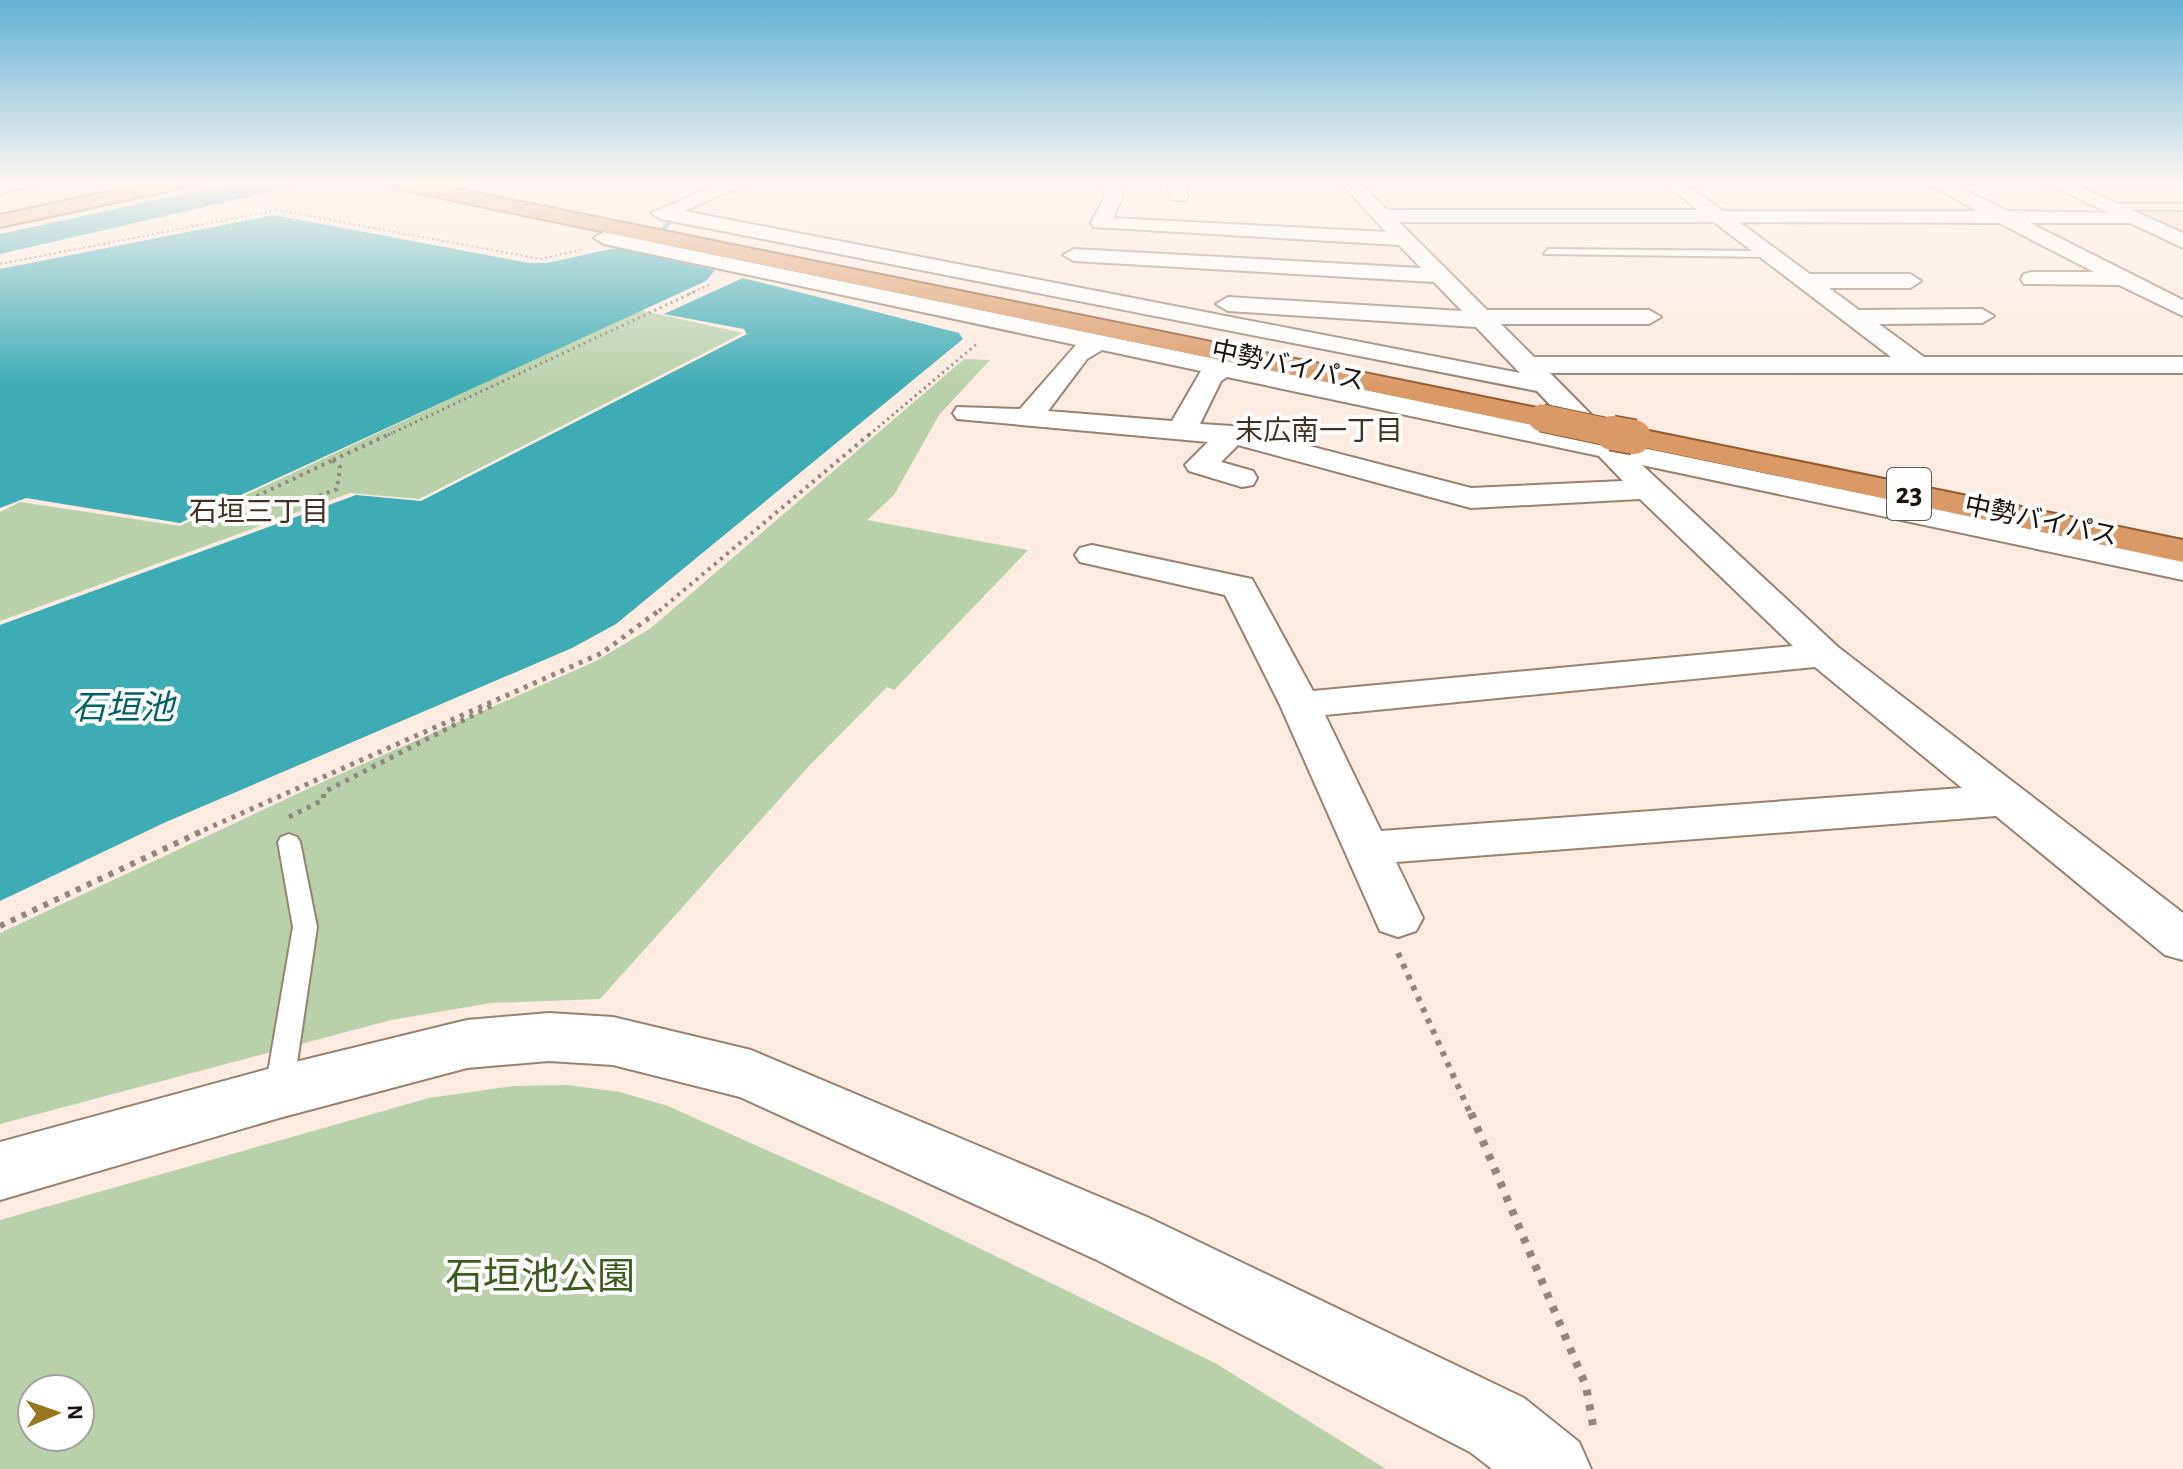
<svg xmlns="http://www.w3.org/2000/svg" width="2183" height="1469" font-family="'Alegreya Sans','Noto Sans JP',sans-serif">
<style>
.built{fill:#fdddc4}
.green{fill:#b9d1aa;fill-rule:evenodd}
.water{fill:#3dacb5}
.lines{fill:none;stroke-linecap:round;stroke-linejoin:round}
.stream{fill:#3dacb5;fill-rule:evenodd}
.river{fill:#3dacb5;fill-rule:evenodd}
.service-casing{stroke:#998170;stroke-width:4}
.minor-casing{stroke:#998170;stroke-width:4}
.tertiary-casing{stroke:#998170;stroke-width:4}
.primary-casing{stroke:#915a30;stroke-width:4}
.trunk-casing{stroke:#915a30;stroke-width:4}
.path-far5{stroke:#92857d;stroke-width:2;stroke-dasharray:2 3;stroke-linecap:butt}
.path-far4{stroke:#92857d;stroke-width:3;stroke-dasharray:2 4;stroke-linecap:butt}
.path-far3{stroke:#92857d;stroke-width:4;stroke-dasharray:3 5;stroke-linecap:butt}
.path-far2{stroke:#92857d;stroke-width:5;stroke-dasharray:4 6;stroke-linecap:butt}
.path-far1{stroke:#92857d;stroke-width:6;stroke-dasharray:5 7;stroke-linecap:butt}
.path{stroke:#92857d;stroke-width:8;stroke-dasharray:6 9;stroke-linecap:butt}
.service{fill:#fff;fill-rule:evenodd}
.minor{fill:#fff;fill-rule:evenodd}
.tertiary{fill:#fff;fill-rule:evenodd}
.primary{fill:#e3b38e;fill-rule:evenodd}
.trunk{fill:#da9a68;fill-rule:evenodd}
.trunk-bridge-far1-casing{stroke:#915a30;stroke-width:29;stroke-linecap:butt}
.trunk-bridge-casing{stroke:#915a30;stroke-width:37;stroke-linecap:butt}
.trunk-bridge-far1{stroke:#da9a68;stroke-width:27}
.trunk-bridge{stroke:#da9a68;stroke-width:34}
.labels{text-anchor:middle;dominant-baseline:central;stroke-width:8;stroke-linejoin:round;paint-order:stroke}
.far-street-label{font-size:26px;fill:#1b120c;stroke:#fff}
.far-neighbourhood-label{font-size:28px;fill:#443020;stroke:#fff}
.shield{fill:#fff;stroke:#5f5955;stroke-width:2}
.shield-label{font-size:30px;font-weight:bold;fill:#1b120c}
.water-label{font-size:34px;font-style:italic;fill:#006269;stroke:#fff}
.near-park-label{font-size:38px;fill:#395e1c;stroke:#fff}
</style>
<rect width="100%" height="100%" fill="#fbebe0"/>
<path class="built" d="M2068,182H2183V233V232Z"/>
<g class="green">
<path d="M640,310L743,333L419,499L350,493L0,621V512L20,502L180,526Z"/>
<path d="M964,359L990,360L939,415L894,495L867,520L1028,550L894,690L887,687L809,766L600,999L491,1003L391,1020L0,1124V933L329,779L596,661L651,628Z"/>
<path d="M568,1085L620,1092L668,1106L903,1211L1215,1363L1386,1469H0V1220L429,1098L513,1086ZM32,1389H80V1437H32Z"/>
</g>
<g class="water">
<path d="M274,215L529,263H547L616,248L715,270L706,281L180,523L26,498L0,508V269Z"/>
<path d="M743,278L959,333L963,339L616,624L572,648L166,822L0,901V625L356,495L421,501L747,334L744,329L664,314Z"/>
</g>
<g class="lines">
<path class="stream" d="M678,209L683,210L657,240H653V238Z"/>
<path class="river" d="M239,182H292L288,188L278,190L0,254V234Z"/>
<defs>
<g id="service">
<path d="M2110,204H2183V210L2107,209Z"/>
<path d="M1548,249L1768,251L1773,254L1768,257L1544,254Z"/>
<path d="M289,834L297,837L300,842L317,927L293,1090L289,1098L279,1102L269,1098L265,1090L293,927L278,842L281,837Z"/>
</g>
<g id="minor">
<path d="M0,182H34L31,186L0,193Z"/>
<path d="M105,182H132L148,191L139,197Z"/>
<path d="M725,182H751L684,211L1520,373L1476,327L1228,311L1216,304L1228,297L1462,311L1434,282L1074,261L1063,255L1074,249L1421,268L1399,245L1094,227L1091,223L1104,198L1103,182H1121L1122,198L1113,218L1386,232L1340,182H1359L1387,210H1698L1663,182H1684L1723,211H1977L1926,182H1949L2007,211L2137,213L2140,217L2130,223H2030L2183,300V316L2119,285L2024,284L2021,279L2024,274L2032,272H2094L1999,223L1739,222L1810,274H1910L1921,281L1910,288H1829L1859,310L1982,309L1994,316L1982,323L1879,324L1924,357H2183V373H1550L1619,443L2183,560V580L1642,465L1838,647L2183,913V960L2165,955L1996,816L1396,862L1423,918L1416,931L1398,937L1380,931L1280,705L1225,595L1080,562L1075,555L1080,548L1092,545L1252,579L1313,691L1793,646L1640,499L1471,508L1238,445L1221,462L1253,471L1257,478L1253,485L1242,487L1189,471L1185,465L1208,442L957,419L953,413L957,407L1020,409L1076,345L604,244L594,238L604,232L1578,434L1537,391L661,219L651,213ZM1399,222H1714L1891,357H1534L1501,324H1649L1661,317L1649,310H1487ZM1102,350L1201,371L1172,421L1048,411L1087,359ZM1227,377L1599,456L1623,481L1471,488L1232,426L1200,424L1221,381ZM1815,667L1962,788L1381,831L1325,715Z"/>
<path d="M1167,182H1185L1188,196L1186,200H1172Z"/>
</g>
<g id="tertiary">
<path d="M2044,182H2069L2183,233V248Z"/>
<path d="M549,1013L613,1017L751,1050L1147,1217L1524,1398L1579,1442L1591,1469H1492L1470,1452L1099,1261L740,1097L613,1065L549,1061L467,1068L279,1118L0,1200V1142L279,1066L467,1020Z"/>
</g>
<path id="primary" d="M154,182H191L182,188L0,227V215Z"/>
<g id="trunk">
<path d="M385,182H423L1542,409L1553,412L1557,418L1553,424L1542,427L394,188Z"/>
<path d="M1634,428L2183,540V562L1623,443L1619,437L1623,431Z"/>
</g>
</defs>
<use href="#service" class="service-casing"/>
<use href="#minor" class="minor-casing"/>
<use href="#tertiary" class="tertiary-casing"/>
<use href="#primary" class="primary-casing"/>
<use href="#trunk" class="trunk-casing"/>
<g class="path-far5">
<path d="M0,264L277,210L541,259L584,249"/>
<path d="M689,294L709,285"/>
</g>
<g class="path-far4">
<path d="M388,435L694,292"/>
<path d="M869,435L979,342"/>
</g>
<g class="path-far3">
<path d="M333,460L340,467L337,489L292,506L255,497Z"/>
<path d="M333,460L392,433"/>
<path d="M659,611L871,433"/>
</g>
<g class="path-far2">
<path d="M289,817L323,800L324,792L493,705"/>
<path d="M195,834L602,653L661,609"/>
</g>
<g class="path-far1">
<path d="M0,926L200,832"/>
<path d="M1398,953L1471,1115"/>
</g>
<path class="path" d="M1471,1113L1586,1386L1594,1431"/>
<use href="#service" class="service"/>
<use href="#minor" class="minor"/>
<use href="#tertiary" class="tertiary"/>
<use href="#primary" class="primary"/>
<use href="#trunk" class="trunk"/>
<defs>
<path id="trunk-bridge-far1" d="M1542,418L1622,435"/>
<path id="trunk-bridge" d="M1612,433L1634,437"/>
</defs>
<use href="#trunk-bridge-far1" class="trunk-bridge-far1-casing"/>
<use href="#trunk-bridge" class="trunk-bridge-casing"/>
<use href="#trunk-bridge-far1" class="trunk-bridge-far1"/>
<use href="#trunk-bridge" class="trunk-bridge"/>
</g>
<linearGradient id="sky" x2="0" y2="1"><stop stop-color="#63b1d4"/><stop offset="0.47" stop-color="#fdf6f1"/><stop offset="1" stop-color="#fdf6f1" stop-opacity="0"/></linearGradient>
<rect width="2183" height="388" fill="url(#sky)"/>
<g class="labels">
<g class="far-street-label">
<text transform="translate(1288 366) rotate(12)">中勢バイパス</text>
<text transform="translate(2041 521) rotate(12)">中勢バイパス</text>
</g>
<g class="far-neighbourhood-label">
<text x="1319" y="432">末広南一丁目</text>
<text x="259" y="513">石垣三丁目</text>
</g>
<rect class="shield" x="1887" y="468" width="44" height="52" rx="6"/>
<g class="shield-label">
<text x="1909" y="494">23</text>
</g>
<g class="water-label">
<text x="123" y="709">石垣池</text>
</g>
<g class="near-park-label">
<text x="540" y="1278">石垣池公園</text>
</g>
</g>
<g transform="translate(56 1413) rotate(88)"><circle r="38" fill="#ffffff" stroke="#a4a09e" stroke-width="2"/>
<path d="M0-6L14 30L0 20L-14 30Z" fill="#977821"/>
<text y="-12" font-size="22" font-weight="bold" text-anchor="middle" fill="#1b120c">N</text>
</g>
</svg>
